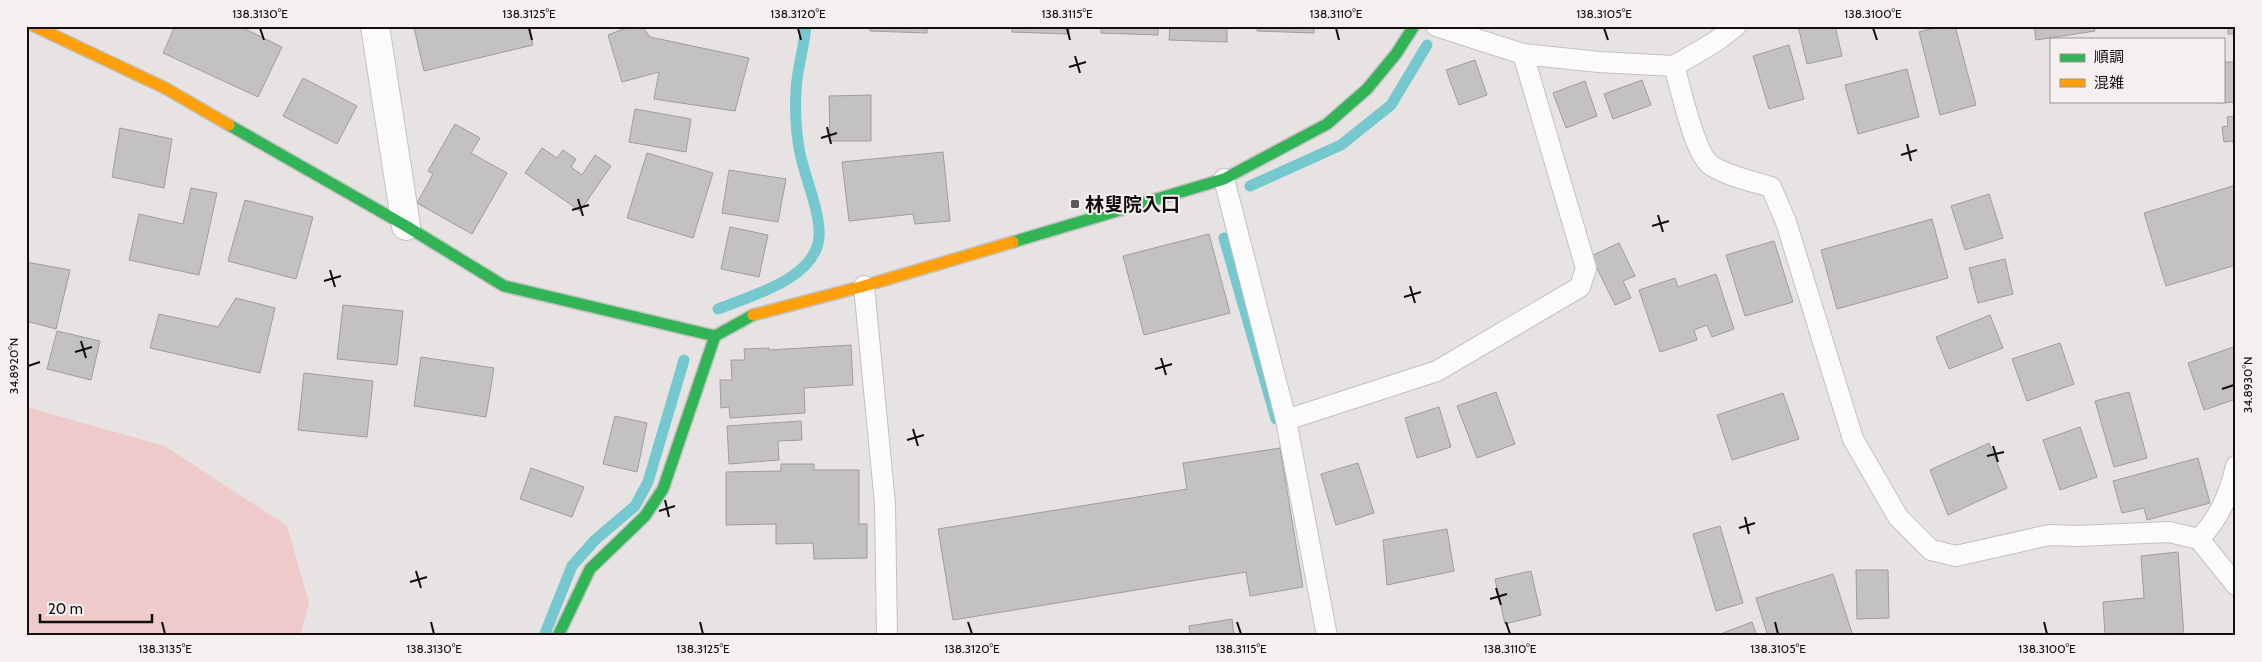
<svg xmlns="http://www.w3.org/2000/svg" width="2262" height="662" font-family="Cabin,'Noto Sans JP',sans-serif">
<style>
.green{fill:#eecacb}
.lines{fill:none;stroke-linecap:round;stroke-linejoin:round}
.stream{stroke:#75c8ce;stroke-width:11}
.building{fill:#c4c1c1;stroke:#9f9c9c}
.lane-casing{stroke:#c3c0c0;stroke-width:22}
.street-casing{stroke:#c3c0c0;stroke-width:30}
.fast-casing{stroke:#c3c0c0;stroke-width:14}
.slow-casing{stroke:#c3c0c0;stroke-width:14}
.lane{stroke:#fbfbfb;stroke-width:20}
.street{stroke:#fbfbfb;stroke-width:28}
.fast{stroke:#30b455;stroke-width:11}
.slow{stroke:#ff9f0a;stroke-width:11}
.ticks{fill:none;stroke:#110f0f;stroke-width:2}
.poi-dot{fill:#5c5959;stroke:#f5efef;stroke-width:2}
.labels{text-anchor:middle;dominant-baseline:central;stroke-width:4;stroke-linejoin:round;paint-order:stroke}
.poi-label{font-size:19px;font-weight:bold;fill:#110f0f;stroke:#f5efef;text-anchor:start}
.neatline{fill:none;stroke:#110f0f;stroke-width:2}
.ticks-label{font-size:12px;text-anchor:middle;fill:#110f0f}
</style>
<rect width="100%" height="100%" fill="#e7e3e3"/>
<path class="green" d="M26,407L165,446L287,526L309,603L300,636H26Z"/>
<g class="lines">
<g class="stream">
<path d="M1250,186L1341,145L1391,105L1427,45"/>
<path d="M1224,238L1276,419"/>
<path d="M718,309C750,296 816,279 819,237C821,211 803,174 799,148C796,130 795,108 796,90C797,69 804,48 806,26"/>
<path d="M544,636L572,566L595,540L635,506L648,482L684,360"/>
</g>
</g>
<g class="building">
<path d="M175,26H239L282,47L258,97L163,53Z"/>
<path d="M421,26H529L533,45L424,71L414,28Z"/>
<path d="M631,26H642L650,37L749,58L735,111L654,99L659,72L622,82L608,35Z"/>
<path d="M870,26H927V33L870,31Z"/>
<path d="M1012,26H1069V34L1012,32Z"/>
<path d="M1101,26H1158V35L1101,33Z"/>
<path d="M1170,26H1227V42L1169,40Z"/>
<path d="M1257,26H1314V33L1257,31Z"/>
<path d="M1798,26H1835L1842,56L1807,64Z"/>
<path d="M1941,26H1955L1976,105L1940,115L1919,32Z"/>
<path d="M2034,26H2094L2095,31L2036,40Z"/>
<rect x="2228" y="26" width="8" height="8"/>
<path d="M1789,45L1804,99L1769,109L1753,56Z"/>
<path d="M1475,60L1487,95L1459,105L1446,70Z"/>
<path d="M2223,62H2236V102L2219,103L2223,101Z"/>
<path d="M1907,69L1919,117L1858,134L1845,85Z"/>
<path d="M303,78L357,106L337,144L283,116Z"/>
<path d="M1642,80L1651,105L1613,119L1604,94Z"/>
<path d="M1585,81L1597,116L1566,128L1553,93Z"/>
<path d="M871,95V141H830L829,96Z"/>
<path d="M635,109L691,119L686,152L629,142Z"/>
<path d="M2236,116V161L2233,141L2224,142L2222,127L2228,126L2227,117Z"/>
<path d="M455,124L480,138L471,153L507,173L472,234L417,203L433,174L428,171Z"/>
<path d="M120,128L172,139L164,188L112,177Z"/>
<path d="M542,148L557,158L563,150L576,159L571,167L582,175L595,155L611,166L580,211L525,173Z"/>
<path d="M943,152L950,221L915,224L913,214L849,221L842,162Z"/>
<path d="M647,153L713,173L693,238L627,218Z"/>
<path d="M729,170L786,179L778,222L722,213Z"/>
<path d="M2236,185V265L2166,286L2144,213Z"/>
<path d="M191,188L217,193L199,275L129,260L139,214L183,224Z"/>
<path d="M1989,194L2003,238L1965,250L1951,206Z"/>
<path d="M245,200L313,217L296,279L228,261Z"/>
<path d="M1932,219L1948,278L1837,309L1821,250Z"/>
<path d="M730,227L768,235L759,277L721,269Z"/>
<path d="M1209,234L1230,313L1144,335L1123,256Z"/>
<path d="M1774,241L1793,302L1745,316L1726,255Z"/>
<path d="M1619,243L1635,276L1623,281L1631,298L1615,305L1591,256Z"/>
<path d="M2005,259L2013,294L1978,303L1969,268Z"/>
<path d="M26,262L70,270L56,329L26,321Z"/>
<path d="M1716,274L1734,329L1712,337L1707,325L1694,330L1697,340L1660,352L1639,290L1675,278L1678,287Z"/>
<path d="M236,298L275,308L260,373L150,348L159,314L218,327Z"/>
<path d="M343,305L403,311L397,365L337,359Z"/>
<path d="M1990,315L2003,348L1949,369L1936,337Z"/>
<path d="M57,331L100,341L91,380L47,369Z"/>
<path d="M2060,343L2074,384L2027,401L2012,359Z"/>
<path d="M851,345L853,385L804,388L805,413L730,418L729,407L721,408L720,380H732L731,360H745L744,349L769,348V350Z"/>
<path d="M2236,346V399L2204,410L2188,363Z"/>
<path d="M421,357L494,368L486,417L414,406Z"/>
<path d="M304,373L373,381L367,437L298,430Z"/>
<path d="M1496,392L1515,444L1477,458L1457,406Z"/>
<path d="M2129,392L2147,458L2114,467L2095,401Z"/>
<path d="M1783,393L1799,439L1732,460L1717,415Z"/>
<path d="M1439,407L1451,447L1417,458L1405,418Z"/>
<path d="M615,416L647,423L637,472L603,464Z"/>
<path d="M801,421L802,440L778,441L779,460L729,464L727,426Z"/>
<path d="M2080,427L2097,477L2060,490L2043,440Z"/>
<path d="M1989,443L2007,488L1948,515L1930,470Z"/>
<path d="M1280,448L1303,587L1250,596L1246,572L953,620L938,529L1187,489L1183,463Z"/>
<path d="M2198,458L2210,503L2147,520L2144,508L2122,513L2113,481Z"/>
<path d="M1358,463L1374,513L1336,525L1321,474Z"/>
<path d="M781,464H814V470H859V524H867V558L814,559L813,543L776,544V524L726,525V472L781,471Z"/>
<path d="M531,468L584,487L572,517L520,499Z"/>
<path d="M1720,526L1743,603L1716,611L1693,534Z"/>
<path d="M1447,529L1454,571L1387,585L1383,540Z"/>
<path d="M2178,552L2184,636H2105L2103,602L2144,598L2141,556Z"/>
<path d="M1856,570H1888L1889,618L1857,619Z"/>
<path d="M1531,571L1541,615L1505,624L1495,579Z"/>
<path d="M1833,574L1853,636H1768L1756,598Z"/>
<path d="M1232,619L1234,636H1190L1189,626Z"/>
<path d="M1752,622L1757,636H1724L1723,633Z"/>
</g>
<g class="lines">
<defs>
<g id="lane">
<path d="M1436,26L1523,54L1599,62L1674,66L1715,42L1736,26"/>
<path d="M1674,66C1681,88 1694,155 1712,166C1730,177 1752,181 1771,187L1786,222L1853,439L1898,517L1931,550L1956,556L2049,535L2078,536L2169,532L2199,539C2220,517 2229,495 2236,466"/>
<path d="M1224,179L1286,420L1327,636"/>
<path d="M864,286L885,504L887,636"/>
<path d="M1286,420L1437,371L1580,287L1586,268L1523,54"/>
<path d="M2199,539L2236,585"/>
</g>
<path id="street" d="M375,26L406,226"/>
<g id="fast">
<path d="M229,125L406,226L504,286L715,336"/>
<path d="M1013,242L1224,179L1327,124L1367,89L1396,54L1414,26"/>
<path d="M558,636L590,569L645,516L663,489L715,336L753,315"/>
</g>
<g id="slow">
<path d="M34,26L165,88L229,125"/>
<path d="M753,315L864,286L1013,242"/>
</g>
</defs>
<use href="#lane" class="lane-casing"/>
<use href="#street" class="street-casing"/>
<use href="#fast" class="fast-casing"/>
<use href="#slow" class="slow-casing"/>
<use href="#lane" class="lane"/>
<use href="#street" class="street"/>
<use href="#fast" class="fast"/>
<use href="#slow" class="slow"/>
</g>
<path class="ticks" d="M260,28L264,40M529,28L532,40M798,28L801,40M1067,28L1070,40M1336,28L1339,40M1604,28L1608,40M1873,28L1877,40M1075,56L1080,73M1069,67L1086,62M827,127L831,144M821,138L837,133M1907,144L1911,161M1901,155L1917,150M578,199L583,216M572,210L589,205M1658,215L1663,232M1652,226L1669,221M330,270L335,287M324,281L341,276M1410,286L1415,303M1404,297L1421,292M81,341L86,358M75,352L92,347M1161,358L1166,375M28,366L40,362M1155,369L1172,364M2222,389L2234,385M913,429L918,446M907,440L924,435M1993,446L1998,462M1987,456L2004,452M665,500L669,517M659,511L675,506M1745,517L1749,534M1739,528L1755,523M416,571L421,588M410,582L427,577M1496,588L1501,605M1490,599L1507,594M162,622L165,634M431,622L434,634M700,622L703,634M968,622L972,634M1237,622L1241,634M1506,622L1510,634M1775,622L1778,634M2044,622L2047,634"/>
<rect class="poi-dot" x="1070" y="199" width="10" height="10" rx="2.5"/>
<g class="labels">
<g class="poi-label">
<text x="1085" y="204">林叟院入口</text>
</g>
</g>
<rect width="2262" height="662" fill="none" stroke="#f5efef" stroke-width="55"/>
<rect x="2050" y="38" width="175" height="65" fill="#f5efef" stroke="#9a9595"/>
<rect x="2060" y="54" width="25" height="8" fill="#30b455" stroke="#9a9595"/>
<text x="2094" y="62" font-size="15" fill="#110f0f">順調</text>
<rect x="2060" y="79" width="25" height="8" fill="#ff9f0a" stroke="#9a9595"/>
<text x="2094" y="88" font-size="15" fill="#110f0f">混雑</text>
<path d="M40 614v8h112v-8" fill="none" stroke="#110f0f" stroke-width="2.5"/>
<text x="48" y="614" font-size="15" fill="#110f0f" stroke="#f5efef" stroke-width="4" paint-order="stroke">20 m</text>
<rect x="28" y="28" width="2206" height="606" class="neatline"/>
<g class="ticks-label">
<text x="260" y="18">138.3130°E</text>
<text x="529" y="18">138.3125°E</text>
<text x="798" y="18">138.3120°E</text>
<text x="1067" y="18">138.3115°E</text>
<text x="1336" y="18">138.3110°E</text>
<text x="1604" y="18">138.3105°E</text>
<text x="1873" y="18">138.3100°E</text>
<text transform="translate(14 366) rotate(-90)" y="4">34.8920°N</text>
<text transform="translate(2248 385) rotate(-90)" y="4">34.8930°N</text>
<text x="165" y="653">138.3135°E</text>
<text x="434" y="653">138.3130°E</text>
<text x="703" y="653">138.3125°E</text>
<text x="972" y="653">138.3120°E</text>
<text x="1241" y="653">138.3115°E</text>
<text x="1510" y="653">138.3110°E</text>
<text x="1778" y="653">138.3105°E</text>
<text x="2047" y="653">138.3100°E</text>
</g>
</svg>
